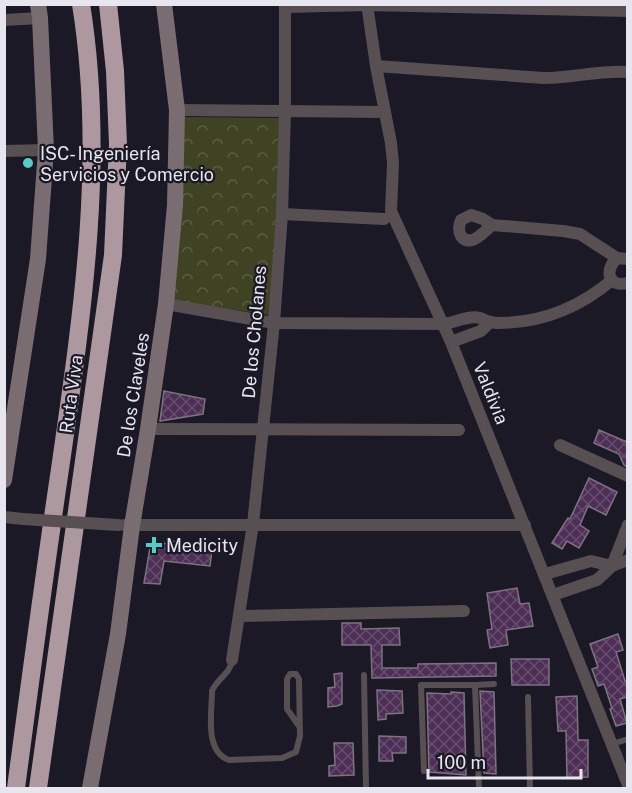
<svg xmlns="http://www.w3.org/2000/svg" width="632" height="793" font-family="'Public Sans',sans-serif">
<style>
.park{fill:url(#park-crowns)}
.building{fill:url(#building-cross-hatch);stroke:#7d7280;stroke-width:1.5}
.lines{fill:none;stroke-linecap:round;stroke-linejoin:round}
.lane{stroke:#574f52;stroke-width:6}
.street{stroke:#574f52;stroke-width:12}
.secondary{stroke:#7a6d71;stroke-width:16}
.highway{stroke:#ad98a0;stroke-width:18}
.street-bridge{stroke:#574f52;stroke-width:12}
.poi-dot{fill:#54cdc7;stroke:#1b1926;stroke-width:2}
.labels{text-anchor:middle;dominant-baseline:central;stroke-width:4.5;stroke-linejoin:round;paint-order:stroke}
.poi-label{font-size:18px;fill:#e7e6ef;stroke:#1b1926;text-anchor:start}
.street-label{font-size:18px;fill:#e7e6ef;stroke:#1b1926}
</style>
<defs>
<pattern id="park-crowns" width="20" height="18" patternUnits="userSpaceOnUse" patternTransform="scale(1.5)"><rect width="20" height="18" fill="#404323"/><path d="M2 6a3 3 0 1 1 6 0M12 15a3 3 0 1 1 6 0" fill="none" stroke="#5c5e43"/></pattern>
<pattern id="building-cross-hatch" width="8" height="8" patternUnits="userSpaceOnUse" patternTransform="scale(1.5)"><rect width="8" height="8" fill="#4d2f55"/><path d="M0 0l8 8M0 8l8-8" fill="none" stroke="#674d6e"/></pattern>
</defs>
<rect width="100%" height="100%" fill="#1b1926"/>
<path class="park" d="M183,117L279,118L278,214L270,315L173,301Z"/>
<g class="building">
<path d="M164,391L205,399L203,414L160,421Z"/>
<path d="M599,430L627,442V467L624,465L619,454L594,443Z"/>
<path d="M589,478L617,492L606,515L588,506L580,525L589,531L579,548L567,541L562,549L552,543L568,518L570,519Z"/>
<path d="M171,541L186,543V547L212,550L210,566L164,561L160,584L144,583L151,542L171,544Z"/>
<path d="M517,588L520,604L529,603L533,626L506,630L508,645L490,648L487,630L492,629L487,593Z"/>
<path d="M342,623H361V629L399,628L400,645H382V668H418V664L496,663V676L372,678L371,645H342Z"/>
<path d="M618,634L623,650L616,652L625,681L627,680V697L620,699L627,723L616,726L610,709L612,708L604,684L598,686L592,669L598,667L590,644Z"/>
<path d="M511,659H549V685H512Z"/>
<path d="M342,673V704L337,706L328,707V688L335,687L334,674Z"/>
<path d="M377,690L402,691L403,713L386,714V719L378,720Z"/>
<path d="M480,691L494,692L496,774L484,773Z"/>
<path d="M451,692L464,693L466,775L429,772L427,693L451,694Z"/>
<path d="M577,696L578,740H588V777L567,778L566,731H558L556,697Z"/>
<path d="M379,736L406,737V753H392L393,761H379Z"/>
<path d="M334,743H353L354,775L329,776V766L335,765Z"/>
</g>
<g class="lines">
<g class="lane">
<path d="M232,660C230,675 217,678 212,691C212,713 204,751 229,760L282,758L296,752L300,736L299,679L296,674H290L287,679V709L299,726"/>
<path d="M364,675L366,788"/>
<path d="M475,685L494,684"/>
<path d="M528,697L530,788"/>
<path d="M612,744L628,739"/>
<path d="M424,771L421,685H475L479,788"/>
</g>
<g class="street">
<path d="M367,4L376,66L391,143L393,163L391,211L451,342L628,785"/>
<path d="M285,7L368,5L628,11"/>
<path d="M4,20L40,18"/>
<path d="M376,66L544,78C572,78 600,70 628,72"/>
<path d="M177,110L384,112"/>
<path d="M4,151L46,150"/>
<path d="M282,214L384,219"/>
<path d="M492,225C485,230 471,249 461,236C458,231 459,225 461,220L471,215L483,219L492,225L563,231L580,234L617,258"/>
<path d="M628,259L617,258C604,270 608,288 628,283"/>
<path d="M166,304L274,323L444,324C455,322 470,315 480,318C487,321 490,323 498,323C541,323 579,308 612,280"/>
<path d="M451,342L481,331L489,323"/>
<path d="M148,429L459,430"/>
<path d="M560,445L628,476"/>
<path d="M4,517L23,519"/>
<path d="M124,525H525"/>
<path d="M612,566L628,525"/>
<path d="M545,574L591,561L612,566"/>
<path d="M553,595L597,580L612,566L628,560"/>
<path d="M240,616L464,611"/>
<path d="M232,660L253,524L274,323L282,214L285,111V4"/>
</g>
<g class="secondary">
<path d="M4,480L38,259L46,150L40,18L38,4"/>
<path d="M90,788L118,634L132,526L148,429L166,304L175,205L177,110L164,4"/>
</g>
<g class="highway">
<path d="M16,788C30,682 44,576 60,469C82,316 106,159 81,4"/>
<path d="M38,788L113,255L118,144L115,71L108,4"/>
</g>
<path class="street-bridge" d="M23,519L118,525"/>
</g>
<g class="poi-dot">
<circle cx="28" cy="163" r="6"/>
<path d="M151 536h6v6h6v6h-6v6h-6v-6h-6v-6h6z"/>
</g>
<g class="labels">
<g class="poi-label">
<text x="40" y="153">ISC- Ingeniería<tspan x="40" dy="21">Servicios y Comercio</tspan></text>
<text x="166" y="545">Medicity</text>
</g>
<g class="street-label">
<text transform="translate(254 332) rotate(-85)">De los Cholanes</text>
<text transform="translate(491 393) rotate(68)">Valdivia</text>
<text transform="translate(71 394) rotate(-82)">Ruta Viva</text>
<text transform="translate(133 395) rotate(-81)">De los Claveles</text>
</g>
</g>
<rect width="632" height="793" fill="none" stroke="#e7e6ef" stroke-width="12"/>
<path d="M428 769v9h153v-9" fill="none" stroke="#e7e6ef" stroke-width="3"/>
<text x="437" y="769" font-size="18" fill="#e7e6ef" stroke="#1b1926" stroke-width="4.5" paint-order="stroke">100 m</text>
</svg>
